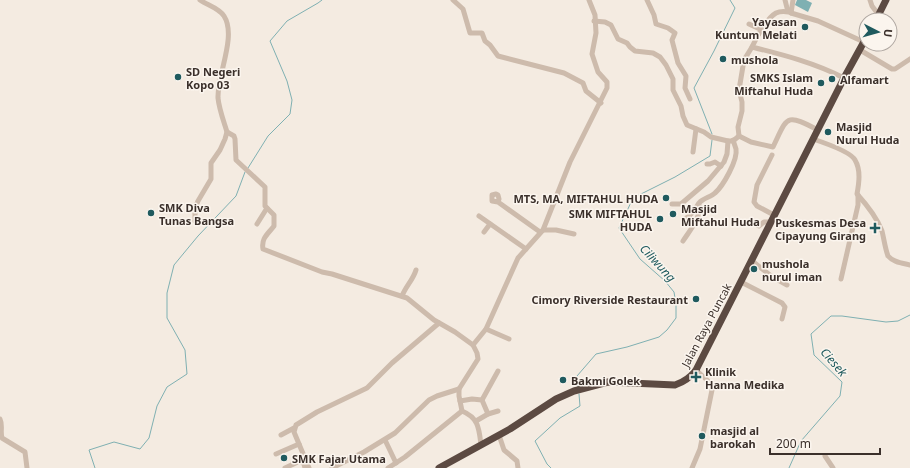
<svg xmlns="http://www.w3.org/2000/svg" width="910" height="468" font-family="'Noto Sans',sans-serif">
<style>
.water{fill:#7fb0b2}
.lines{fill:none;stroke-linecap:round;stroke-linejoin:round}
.stream{stroke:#7fb0b2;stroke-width:1}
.minor{stroke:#cdbbac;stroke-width:5}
.highway{stroke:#5c4a42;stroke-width:7}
.poi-dot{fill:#1f5a5e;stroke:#fbf5ee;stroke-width:1.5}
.labels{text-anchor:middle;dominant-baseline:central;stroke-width:3;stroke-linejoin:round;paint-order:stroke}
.poi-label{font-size:11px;font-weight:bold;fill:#3b302b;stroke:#fbf5ee;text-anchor:start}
.street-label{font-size:11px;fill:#3b302b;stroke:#fbf5ee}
.water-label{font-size:12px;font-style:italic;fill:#1f5a5e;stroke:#fbf5ee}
</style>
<rect width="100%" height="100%" fill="#f4ebe1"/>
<path class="water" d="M797,0H806L812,3L808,12L795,5Z"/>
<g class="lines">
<g class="stream">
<path d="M712,134L694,88L714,51L735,8L730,0"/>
<path d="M248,168L268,136L290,114L292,100L287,81L270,41L287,21L318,3L322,0"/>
<path d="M578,387L577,376L596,354L627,347L659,337L667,330L676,318V304L674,292L665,281L640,259L619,228L633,198L675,177L710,156L712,140"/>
<path d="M95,468L89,450L114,442L140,449L149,438L157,406L167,387L187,374L185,350L167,318V293L174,265L198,236L236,196L245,172"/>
<path d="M551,468L547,464L535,441L560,418L580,406L579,394"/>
<path d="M789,468L801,441L840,396L842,382L814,355L811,334L831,316H842L886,322L898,321L910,315"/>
</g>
<g class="minor">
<path d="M200,0C207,5 219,8 224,16C237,36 217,75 218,98C219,109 224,122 227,132L234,136L235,139L236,160L265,187V206L274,215V226C268,234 261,238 263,249L322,272L332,274L407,298L434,320L455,332L473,345L477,353L478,359L459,389V396L462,411C479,418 479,429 481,445"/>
<path d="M453,0L463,9L470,33H482L485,41L490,45L498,56L564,73L583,83L586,91L601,103"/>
<path d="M647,0L654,15L656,24L668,28L675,33L672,40L673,44L678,63L686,76L685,88L690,99"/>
<path d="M785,0L787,8L791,13L818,21L864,42"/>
<path d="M870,0L872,6L878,14"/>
<path d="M789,12C784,11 780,11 776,13C767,18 756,38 752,47C784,55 815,63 844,78"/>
<path d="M791,13L793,0"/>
<path d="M594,21L605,22L611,25L618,39L627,43L630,47L635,51L653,53L660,57L666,65L673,79V90L681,106L683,116L687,125L704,132L711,137L728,141H733L739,136"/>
<path d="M749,24L762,30"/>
<path d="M860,50L892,69H895L910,59"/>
<path d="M739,136L751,142L773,147C788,116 785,113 818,130"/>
<path d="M739,136L738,127L742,111V102L739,90L744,60L752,47"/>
<path d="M813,139C822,142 851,152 855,160C861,170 859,183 857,194C867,205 877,218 882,231C884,239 885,248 888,256C893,262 902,263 910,265"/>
<path d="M693,152L696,129"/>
<path d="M772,155L757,185L754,202L757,206L774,215"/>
<path d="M707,164H710L715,162L721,166"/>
<path d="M498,202L499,199L498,195L496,194L492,195V201L498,202L540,232"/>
<path d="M672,204H681L708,181L724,162L727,154L728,141"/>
<path d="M479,216L526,249"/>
<path d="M685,219C692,215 695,209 699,203C703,198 711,197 715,193C723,186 738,160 736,149C735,146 734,143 733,140"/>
<path d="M195,221V208L198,201L211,179V163L220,150L225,139L227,132"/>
<path d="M257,224L267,208"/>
<path d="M748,224L750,222L759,226L764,222H771"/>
<path d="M543,230H556L574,234"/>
<path d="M484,232L490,224"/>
<path d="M683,241C690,230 701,218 699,205"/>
<path d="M751,260L771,276L787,285"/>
<path d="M841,279L858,205V195"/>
<path d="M741,282L782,303L785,307L782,319"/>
<path d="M402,296C406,286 413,280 416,270"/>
<path d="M486,329L509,339"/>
<path d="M473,345L486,329L518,258L543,230L570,162L607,88V82L598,72L592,54L596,33L595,15L589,0"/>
<path d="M482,400L498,371"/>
<path d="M460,401L472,399L482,400L488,414"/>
<path d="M0,419C3,425 0,432 2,438L25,452L27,468"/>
<path d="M476,421L488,414L498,411"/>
<path d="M281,435L294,428"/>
<path d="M499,435L504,450L517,461L518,468"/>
<path d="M385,440L396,463"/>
<path d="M276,454L299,444"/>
<path d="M825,456L833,468"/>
<path d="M285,468L300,461L304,464L305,468"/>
<path d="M309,468L294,432L296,425L317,412L367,388L392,363L439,323"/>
<path d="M332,468L364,452L395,433L429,400L437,396L459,389"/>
<path d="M388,468L405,457L462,411"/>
<path d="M692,468L700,449L712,390L708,381L696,370"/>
</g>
<g class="highway">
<path d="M876,20L886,0"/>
<path d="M439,468L510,429L556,399L574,391L608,382L675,385C684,382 690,378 696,370L844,78L866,38"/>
</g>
</g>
<g class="poi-dot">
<circle cx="805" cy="27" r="4"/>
<circle cx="723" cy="59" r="4"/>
<circle cx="178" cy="77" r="4"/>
<circle cx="832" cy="79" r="4"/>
<circle cx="821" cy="83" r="4"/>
<circle cx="828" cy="132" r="4"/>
<circle cx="666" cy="198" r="4"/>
<circle cx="151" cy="213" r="4"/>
<circle cx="673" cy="214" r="4"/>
<circle cx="660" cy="219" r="4"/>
<path d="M873 222h4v4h4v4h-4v4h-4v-4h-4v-4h4z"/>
<circle cx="754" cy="269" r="4"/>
<circle cx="696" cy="299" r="4"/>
<path d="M694 371h4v4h4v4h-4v4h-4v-4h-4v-4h4z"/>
<circle cx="563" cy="380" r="4"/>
<circle cx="702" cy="436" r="4"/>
<circle cx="284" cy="458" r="4"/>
</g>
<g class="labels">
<g class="poi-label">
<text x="797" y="21" text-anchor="end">Yayasan<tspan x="797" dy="13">Kuntum Melati</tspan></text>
<text x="731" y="59">mushola</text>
<text x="186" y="71">SD Negeri<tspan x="186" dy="13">Kopo 03</tspan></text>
<text x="813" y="77" text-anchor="end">SMKS Islam<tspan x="813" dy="13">Miftahul Huda</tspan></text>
<text x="840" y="79">Alfamart</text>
<text x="836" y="126">Masjid<tspan x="836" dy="13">Nurul Huda</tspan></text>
<text x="658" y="198" text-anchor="end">MTS, MA, MIFTAHUL HUDA</text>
<text x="159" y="207">SMK Diva<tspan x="159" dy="13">Tunas Bangsa</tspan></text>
<text x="681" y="208">Masjid<tspan x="681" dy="13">Miftahul Huda</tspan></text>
<text x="652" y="213" text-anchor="end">SMK MIFTAHUL<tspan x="652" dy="13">HUDA</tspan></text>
<text x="866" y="222" text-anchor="end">Puskesmas Desa<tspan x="866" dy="13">Cipayung Girang</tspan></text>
<text x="762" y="263">mushola<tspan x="762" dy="13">nurul iman</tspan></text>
<text x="688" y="299" text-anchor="end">Cimory Riverside Restaurant</text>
<text x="705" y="371">Klinik<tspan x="705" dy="13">Hanna Medika</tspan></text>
<text x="571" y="380">Bakmi Golek</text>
<text x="710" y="430">masjid al<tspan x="710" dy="13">barokah</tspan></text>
<text x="292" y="458">SMK Fajar Utama</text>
</g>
<g class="street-label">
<text transform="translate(706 325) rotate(-62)">Jalan Raya Puncak</text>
</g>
<g class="water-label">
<text transform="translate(658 263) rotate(47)">Ciliwung</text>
<text transform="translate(834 362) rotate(49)">Ciesek</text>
</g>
</g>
<g transform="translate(878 32) rotate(96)"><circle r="19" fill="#fbf5ee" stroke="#aea6a0"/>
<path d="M0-3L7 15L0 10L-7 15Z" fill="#1f5a5e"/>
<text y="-6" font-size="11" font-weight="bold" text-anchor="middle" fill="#3b302b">U</text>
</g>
<path d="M770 448v6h110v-6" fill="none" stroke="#3b302b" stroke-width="2"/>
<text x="776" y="448" font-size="12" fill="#3b302b" stroke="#fbf5ee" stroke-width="3" paint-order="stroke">200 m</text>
</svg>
